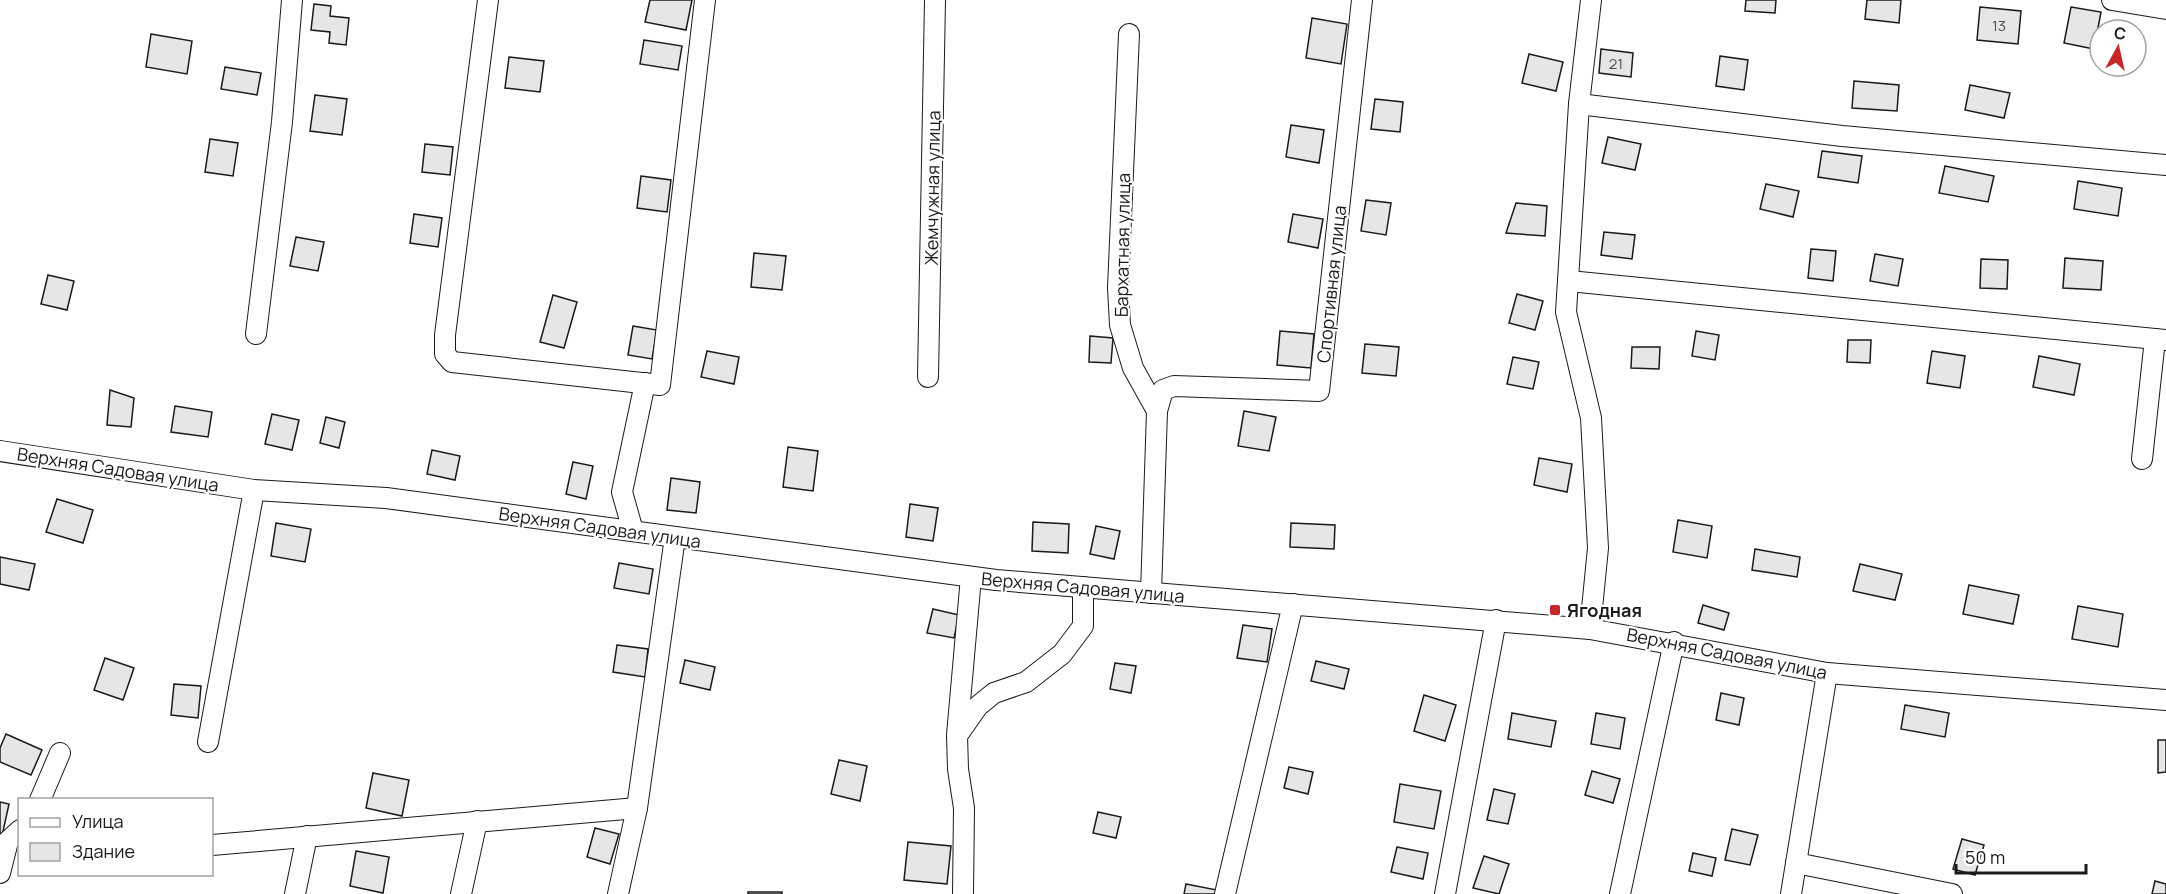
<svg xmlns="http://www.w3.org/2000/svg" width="2166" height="894" font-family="Manrope,sans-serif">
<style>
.building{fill:#e6e6e6;stroke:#1a1a1a;stroke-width:1.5}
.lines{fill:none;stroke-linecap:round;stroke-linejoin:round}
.minor-casing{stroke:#1a1a1a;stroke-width:22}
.minor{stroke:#fff;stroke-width:20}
.poi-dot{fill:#c62828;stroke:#fff;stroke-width:2}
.labels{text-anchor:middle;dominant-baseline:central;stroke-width:4.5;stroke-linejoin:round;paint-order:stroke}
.number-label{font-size:15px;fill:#4d4d4d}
.street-label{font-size:18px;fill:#1a1a1a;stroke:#fff}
.poi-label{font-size:18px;font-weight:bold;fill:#1a1a1a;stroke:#fff;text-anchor:start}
</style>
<rect width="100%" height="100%" fill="#fff"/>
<g class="building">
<path d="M650,0H692L686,30L645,22Z"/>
<path d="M1746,0H1776L1775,13L1745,11Z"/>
<path d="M1867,0H1901L1899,23L1865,19Z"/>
<path d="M314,4L331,6L330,16L349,18L346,45L329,43L330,32L311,30Z"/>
<path d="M1980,7L2021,11L2018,44L1977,40Z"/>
<path d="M2071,7L2101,12L2094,49L2064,43Z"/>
<path d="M1312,18L1347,24L1341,64L1306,58Z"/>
<path d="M151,34L192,41L187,74L146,67Z"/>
<path d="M644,40L682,46L678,70L640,64Z"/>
<path d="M1601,49L1633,53L1631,77L1599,73Z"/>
<path d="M1529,54L1563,62L1556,91L1522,83Z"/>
<path d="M1720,56L1748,60L1744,90L1716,86Z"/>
<path d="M509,57L544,61L540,92L505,88Z"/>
<path d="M225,67L261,73L257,95L221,89Z"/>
<path d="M1854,81L1899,85L1897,111L1852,108Z"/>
<path d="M1970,85L2010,93L2004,118L1965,110Z"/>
<path d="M315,95L347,99L342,135L310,131Z"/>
<path d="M1375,99L1403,102L1400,132L1371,129Z"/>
<path d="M1291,125L1324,130L1319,163L1286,157Z"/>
<path d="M1608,137L1641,144L1635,170L1602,163Z"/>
<path d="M210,139L238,143L233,176L205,172Z"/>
<path d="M425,144L453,147L450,175L422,172Z"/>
<path d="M1822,151L1862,156L1858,183L1818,177Z"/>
<path d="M1945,166L1994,176L1988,202L1939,193Z"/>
<path d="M641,176L671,180L667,212L637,208Z"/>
<path d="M2078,181L2122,188L2118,216L2074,209Z"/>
<path d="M1766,184L1799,191L1793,217L1760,209Z"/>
<path d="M1366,200L1391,203L1386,235L1361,231Z"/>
<path d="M1516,203L1547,206L1545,236L1506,233Z"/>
<path d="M414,214L442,218L438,247L410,243Z"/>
<path d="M1293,214L1323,219L1318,248L1288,242Z"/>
<path d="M1604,232L1635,235L1632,259L1601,255Z"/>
<path d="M296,237L324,242L318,271L290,266Z"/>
<path d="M1811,249L1836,251L1833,281L1808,278Z"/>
<path d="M754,253L786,256L782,290L751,287Z"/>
<path d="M1875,254L1903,259L1898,286L1870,281Z"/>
<path d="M2065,258L2103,261L2101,290L2063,288Z"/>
<path d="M1981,259L2008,260L2007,289L1980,288Z"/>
<path d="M48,275L74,281L67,310L41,304Z"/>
<path d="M1517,294L1543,301L1535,330L1509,323Z"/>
<path d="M553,295L577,302L564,348L540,342Z"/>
<path d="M633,326L657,330L652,359L628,355Z"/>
<path d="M1280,331L1314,334L1311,368L1277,365Z"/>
<path d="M1696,331L1719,335L1715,360L1692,356Z"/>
<path d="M1090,336L1113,338L1111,363L1089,362Z"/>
<path d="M1848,340H1871L1870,363L1847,362Z"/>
<path d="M1365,344L1399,347L1396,376L1362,373Z"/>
<path d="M1632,347H1660L1659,369L1631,368Z"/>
<path d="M707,351L739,357L734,384L701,377Z"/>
<path d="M1932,351L1965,356L1960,388L1927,383Z"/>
<path d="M2039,356L2080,364L2074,395L2033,387Z"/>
<path d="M1513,357L1539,362L1533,389L1507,384Z"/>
<path d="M110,390L134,398L131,427L107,425Z"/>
<path d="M175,406L212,412L208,437L171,432Z"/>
<path d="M1244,411L1276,417L1269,451L1238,446Z"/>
<path d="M272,414L299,420L292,450L265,444Z"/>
<path d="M326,417L345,422L339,448L320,443Z"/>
<path d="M788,447L818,451L813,491L783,487Z"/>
<path d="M432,450L460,456L455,480L427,474Z"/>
<path d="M1539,458L1572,464L1567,492L1534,485Z"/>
<path d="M573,462L593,466L586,499L566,494Z"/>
<path d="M671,478L700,482L696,513L667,510Z"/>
<path d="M57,499L93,510L83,543L46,532Z"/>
<path d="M910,504L938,508L933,541L906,537Z"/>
<path d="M1678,520L1712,526L1707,558L1673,552Z"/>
<path d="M1033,522L1069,524L1068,553L1032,551Z"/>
<path d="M276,523L311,529L305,562L271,556Z"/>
<path d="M1291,523L1335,525L1334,549L1290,547Z"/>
<path d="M1096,526L1120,531L1114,559L1090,554Z"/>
<path d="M1755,549L1800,557L1797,577L1752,570Z"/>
<path d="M0,557L35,564L29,590L0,584Z"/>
<path d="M619,563L653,569L649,594L614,588Z"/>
<path d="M1860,564L1902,574L1895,600L1853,591Z"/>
<path d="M1969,585L2019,595L2013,624L1963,614Z"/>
<path d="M1703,605L1729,613L1724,630L1698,623Z"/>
<path d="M2078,606L2123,614L2118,647L2072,639Z"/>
<path d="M933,609L959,615L954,638L927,633Z"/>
<path d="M1243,625L1272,629L1267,662L1237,658Z"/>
<path d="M617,645L648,649L645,677L613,672Z"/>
<path d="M105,658L134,668L123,700L94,690Z"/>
<path d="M685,660L715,667L710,690L680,683Z"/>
<path d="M1316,661L1349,669L1344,689L1311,681Z"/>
<path d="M1115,663L1136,666L1131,693L1110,689Z"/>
<path d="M174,684L201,686L198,718L171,715Z"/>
<path d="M1721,693L1744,698L1739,725L1716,720Z"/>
<path d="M1424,695L1456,705L1445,741L1414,731Z"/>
<path d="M1905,705L1949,713L1945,737L1901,729Z"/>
<path d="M1512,713L1556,721L1551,747L1508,739Z"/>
<path d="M1596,713L1625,718L1620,749L1591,744Z"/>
<path d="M6,734L42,750L31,775L0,762V748Z"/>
<path d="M2158,740H2166V772L2158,773Z"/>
<path d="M839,760L867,766L860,801L831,794Z"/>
<path d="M1289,767L1313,772L1308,794L1284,788Z"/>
<path d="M1592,771L1620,779L1613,803L1585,795Z"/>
<path d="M373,773L409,780L402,816L366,808Z"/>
<path d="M1400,784L1441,791L1434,829L1394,822Z"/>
<path d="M1494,789L1515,794L1508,824L1487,820Z"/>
<path d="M0,802L9,804L2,836L0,835Z"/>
<path d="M1098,812L1121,817L1116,838L1093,833Z"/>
<path d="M595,828L619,834L610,864L587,857Z"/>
<path d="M1732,829L1758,835L1750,865L1725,860Z"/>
<path d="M1962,839L1984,845L1975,875L1953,869Z"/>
<path d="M908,842L951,846L947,884L904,880Z"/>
<path d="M1397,847L1428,853L1423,879L1391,872Z"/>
<path d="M356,851L389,857L383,893L350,886Z"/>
<path d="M1693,853L1716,858L1712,876L1689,871Z"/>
<path d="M1484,856L1509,864L1499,894L1473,888Z"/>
<path d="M2155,881L2166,884V894H2152Z"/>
<path d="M1186,884L1217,890V894H1184Z"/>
<rect x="748" y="892" width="34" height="2"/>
</g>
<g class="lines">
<defs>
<g id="minor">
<path d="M488,0L445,335V354L452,362L660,385L705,0"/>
<path d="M2112,0L2166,9"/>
<path d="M1129,34L1118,288L1120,325L1133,368L1157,411L1151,593"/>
<path d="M1579,104L1842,136L2166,165"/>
<path d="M1569,281L2166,340"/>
<path d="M256,334L282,122L292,0"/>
<path d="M928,377L935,0"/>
<path d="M1157,411L1163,390L1174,386L1319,391L1362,0"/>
<path d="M0,451L254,490L386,498L996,580L1590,629L1827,673L2166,700"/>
<path d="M2142,459L2155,339"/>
<path d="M633,531L622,492L645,383"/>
<path d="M1590,629L1598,548L1591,418L1566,312L1579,104L1591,0"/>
<path d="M959,733L978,706L994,693L1026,682L1062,654L1083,626V587"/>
<path d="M208,742L254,490"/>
<path d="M40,800L60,753"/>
<path d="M212,845L637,808"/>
<path d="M1796,863L1952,894"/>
<path d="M0,873L8,841L20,830"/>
<path d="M295,894L307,836"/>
<path d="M461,894L477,821"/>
<path d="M618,894L637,808L675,537"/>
<path d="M963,894L964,808L958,769L957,735L971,577"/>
<path d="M1225,894L1293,604"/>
<path d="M1445,894L1496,620"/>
<path d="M1620,894L1674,642"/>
<path d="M1791,894L1827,673"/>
</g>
</defs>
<use href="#minor" class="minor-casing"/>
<use href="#minor" class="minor"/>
</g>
<rect class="poi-dot" x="1549" y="604" width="12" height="12" rx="3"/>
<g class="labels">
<g class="number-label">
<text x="1999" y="25">13</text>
<text x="1616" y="63">21</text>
</g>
<g class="street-label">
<text transform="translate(932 188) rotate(-89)">Жемчужная улица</text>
<text transform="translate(1122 245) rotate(-89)">Бархатная улица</text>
<text transform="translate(1331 284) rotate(-84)">Спортивная улица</text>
<text transform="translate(118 469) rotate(9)">Верхняя Садовая улица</text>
<text transform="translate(600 527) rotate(8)">Верхняя Садовая улица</text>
<text transform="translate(1083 587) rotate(5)">Верхняя Садовая улица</text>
<text transform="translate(1727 653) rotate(11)">Верхняя Садовая улица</text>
</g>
<g class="poi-label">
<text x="1567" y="610">Ягодная</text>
</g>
</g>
<rect x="18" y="798" width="195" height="78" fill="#ffffff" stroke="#a3a3a3" stroke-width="1.5"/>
<rect x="30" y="818" width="30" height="9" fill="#ffffff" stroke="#a3a3a3" stroke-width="1.5"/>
<text x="72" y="828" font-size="18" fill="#1a1a1a">Улица</text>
<rect x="30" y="843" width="30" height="18" fill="#e6e6e6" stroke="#a3a3a3" stroke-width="1.5"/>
<text x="72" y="858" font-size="18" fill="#1a1a1a">Здание</text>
<g transform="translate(2118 48) rotate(8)"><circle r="28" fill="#ffffff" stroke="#a3a3a3" stroke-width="1.5"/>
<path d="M0-4.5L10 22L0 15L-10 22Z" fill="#c62828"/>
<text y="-9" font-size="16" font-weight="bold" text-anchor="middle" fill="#1a1a1a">С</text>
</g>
<path d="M1956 864v9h130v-9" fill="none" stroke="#1a1a1a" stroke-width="3"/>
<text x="1965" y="864" font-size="18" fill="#1a1a1a" stroke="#ffffff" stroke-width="4.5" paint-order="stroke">50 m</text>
</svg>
